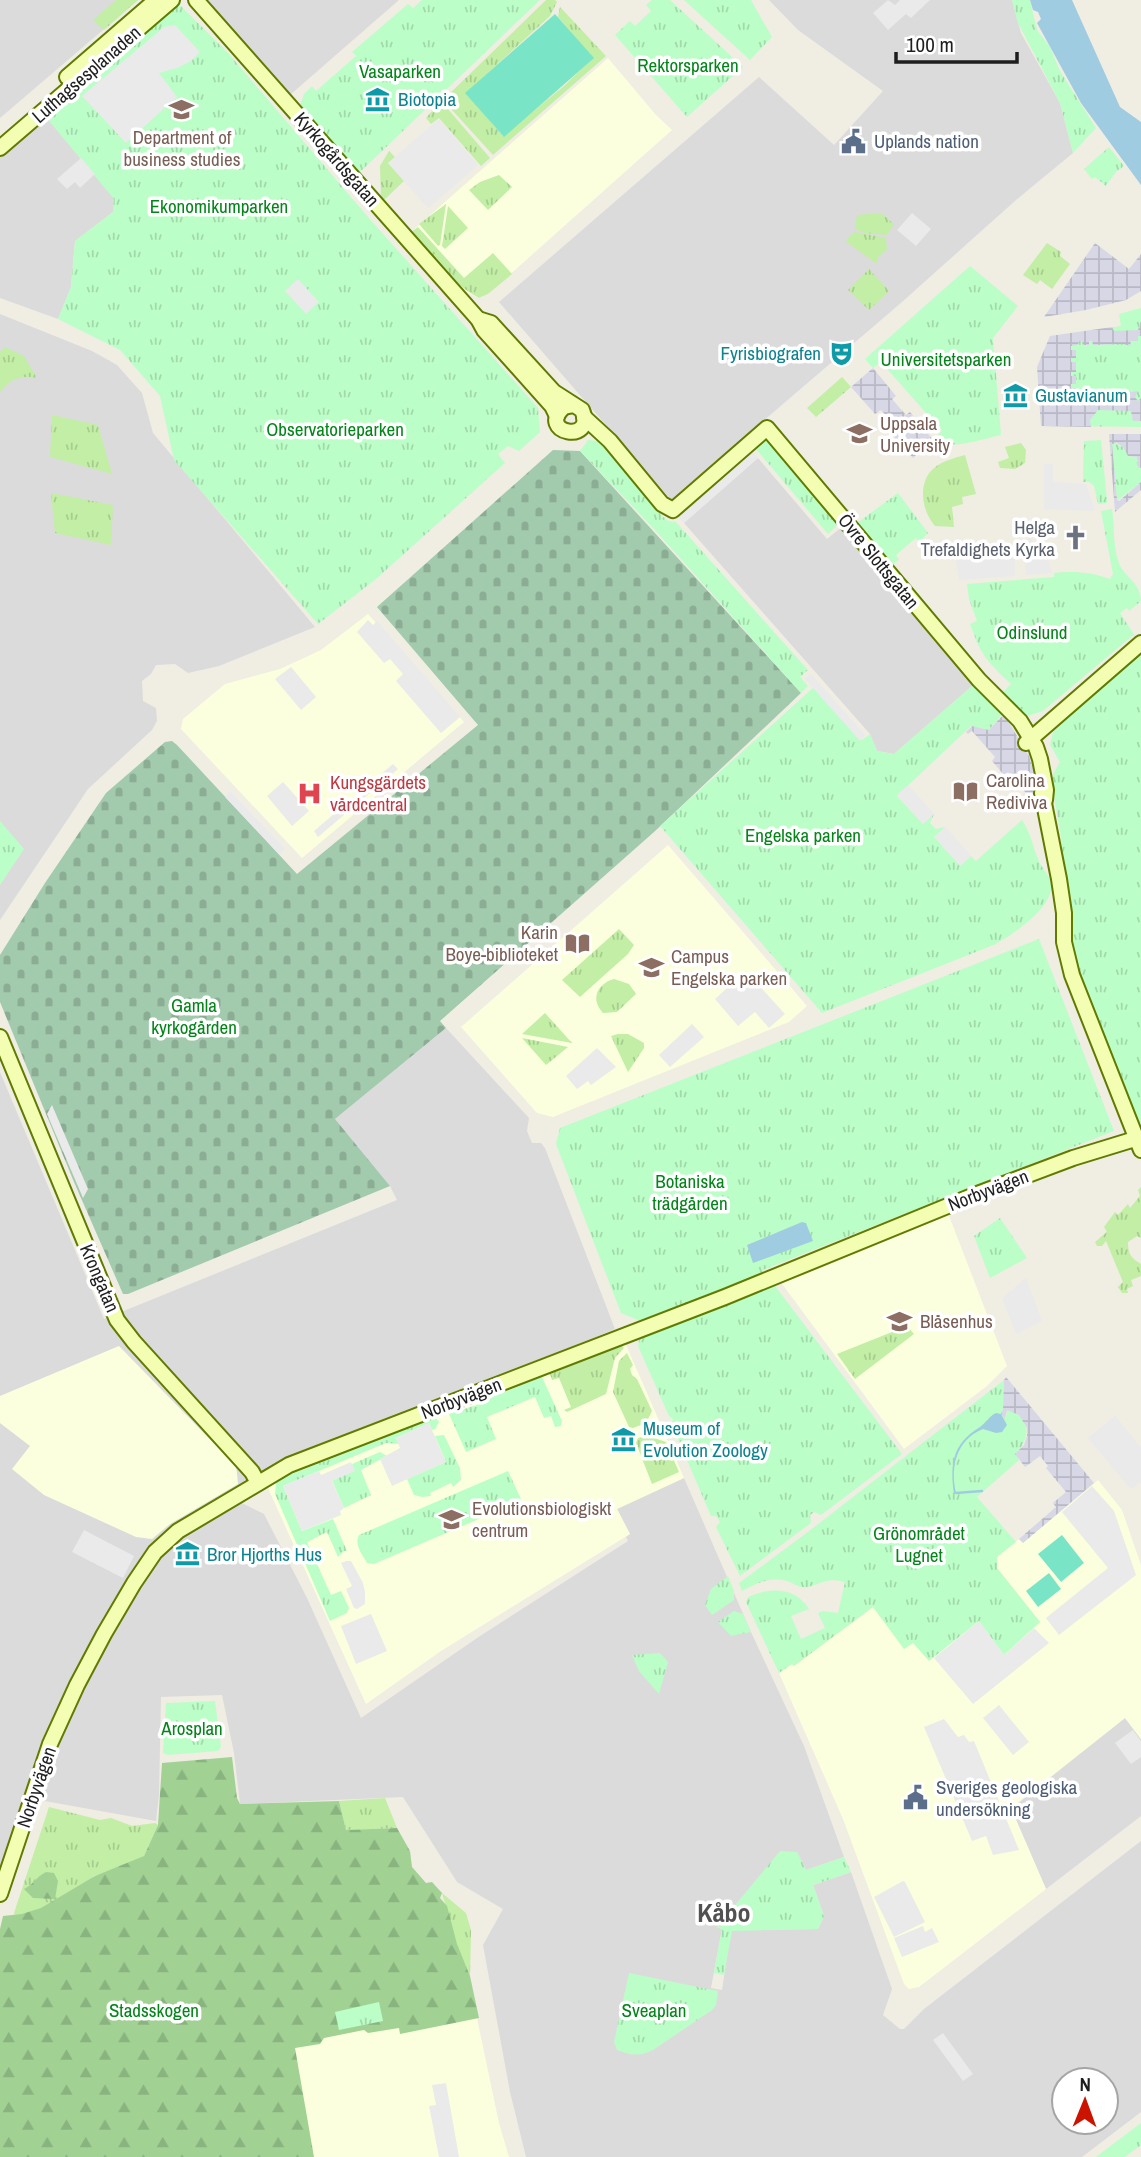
<svg xmlns="http://www.w3.org/2000/svg" width="1141" height="2157" font-family="'Archivo Narrow',sans-serif">
<style>
.residential{fill:#dcdbdb;fill-rule:evenodd}
.education{fill:#fcffdd}
.grass{fill:url(#grass-tufts)}
.forest{fill:url(#forest-firs)}
.cemetery{fill:url(#cemetery-stones)}
.park{fill:url(#park-tufts)}
.pitch{fill:#7ae5c6}
.parking{fill:#eaeaea}
.plaza{fill:url(#plaza-grid)}
.water{fill:#a0cce1}
.lines{fill:none;stroke-linecap:round;stroke-linejoin:round}
.stream{stroke:#a0cce1;stroke-width:2.5}
.secondary-casing{stroke:#617a00;stroke-width:18}
.secondary{stroke:#f3feb2;stroke-width:14}
.labels{text-anchor:middle;dominant-baseline:central;stroke-width:7;stroke-linejoin:round;paint-order:stroke}
.park-label{font-size:19px;fill:#03851a;stroke:#fff}
.street-label{font-size:19px;fill:#1e1e1e;stroke:#fff}
.culture-label{font-size:19px;fill:#0d838f;stroke:#fff;text-anchor:start}
.education-label{font-size:19px;fill:#785e54;stroke:#fff;text-anchor:start}
.service-label{font-size:19px;fill:#4e5e75;stroke:#fff;text-anchor:start}
.worship-label{font-size:19px;fill:#5b616d;stroke:#fff;text-anchor:end}
.health-label{font-size:19px;fill:#be3a42;stroke:#fff;text-anchor:start}
.district-label{font-size:26px;font-weight:bold;fill:#515151;stroke:#fff}
</style>
<defs>
<pattern id="grass-tufts" width="24" height="20" patternUnits="userSpaceOnUse" patternTransform="scale(1.75)"><rect width="24" height="20" fill="#c2eea5"/><path d="M3 7l-1-3M5 7V3M7 7l1-3M15 17l-1-3M17 17v-4M19 17l1-3" fill="none" stroke="#a6cc8e"/></pattern>
<pattern id="forest-firs" width="22" height="20" patternUnits="userSpaceOnUse" patternTransform="scale(1.75)"><rect width="22" height="20" fill="#a1d294"/><path d="M5 1l3.5 6h-7zM16 11l3.5 6h-7z" fill="#8ab47f"/></pattern>
<pattern id="cemetery-stones" width="16" height="16" patternUnits="userSpaceOnUse" patternTransform="scale(1.75)"><rect width="16" height="16" fill="#a2caac"/><path d="M2 7V4a2 2 0 0 1 4 0v3zM10 15v-3a2 2 0 0 1 4 0v3z" fill="#8bad94"/></pattern>
<pattern id="park-tufts" width="24" height="20" patternUnits="userSpaceOnUse" patternTransform="scale(1.75)"><rect width="24" height="20" fill="#bcfec7"/><path d="M3 7l-1-3M5 7V3M7 7l1-3M15 17l-1-3M17 17v-4M19 17l1-3" fill="none" stroke="#a1d9aa"/></pattern>
<pattern id="plaza-grid" width="8" height="8" patternUnits="userSpaceOnUse" patternTransform="scale(1.75)"><rect width="8" height="8" fill="#d8d7e6"/><path d="M0 4h8M4 0v8" fill="none" stroke="#b9b8c5"/></pattern>
</defs>
<rect width="100%" height="100%" fill="#f0ede3"/>
<g class="residential">
<path d="M0,0H138L0,118Z"/>
<path d="M207,0H399L290,95Z"/>
<path d="M769,0H1012L1021,33L1060,103L1073,153L1016,200L902,302L671,500L499,302L759,77L834,145L883,91L798,30Z"/>
<path d="M46,115L116,197L113,212L75,241L71,287L58,319L0,298V155Z"/>
<path d="M0,314L92,351L117,365L142,393L153,433L315,627L219,666L188,673L175,664L156,665L151,674L142,681L143,701L156,708L157,721L152,730L88,789L0,920Z"/>
<path d="M758,458L827,539L848,522L979,680L894,754L877,751L870,734L684,523Z"/>
<path d="M446,1028L529,1118L527,1131L532,1143H541L545,1148L615,1329L518,1369L287,1457L249,1478L242,1503L264,1514L307,1598L361,1718L480,1636L628,1541L626,1537L630,1534L617,1509L684,1478L751,1632L804,1746L844,1857L806,1870L717,1927L722,1929L711,1988L722,1990L731,1930L818,1929L824,1916L813,1885L851,1872L892,1989L883,2015L900,2029H904L924,2009L1141,1841V2112L1082,2157H526L510,2092L483,1945L503,1909L457,1882L403,1797L240,1804L234,1753L222,1695L161,1697L159,1795L156,1821L28,1798L0,1879V1072L104,1319L397,1200L390,1186L335,1119ZM1064,2080H1106V2122H1064Z"/>
<path d="M1125,1718L1141,1739V1816L1046,1889L1011,1809Z"/>
</g>
<g class="education">
<path d="M608,58L656,115L672,130L488,294L479,298L468,293L411,232Z"/>
<path d="M368,614L464,722L302,858L181,729L183,719L225,684L280,669L321,650Z"/>
<path d="M668,845L807,1006L789,1022L553,1117L537,1113L461,1027Z"/>
<path d="M946,1208L1007,1366L987,1386L904,1449L777,1277Z"/>
<path d="M619,1343L626,1345L684,1478L617,1509L630,1534L441,1651L366,1704L267,1486L292,1471Z"/>
<path d="M119,1346L236,1466L237,1474L238,1484L170,1524L152,1539L136,1537L44,1495L12,1469L30,1446L0,1423V1396Z"/>
<path d="M1098,1480L1122,1510L1141,1565V1739L1125,1718L1011,1808L1046,1889L919,1987L909,1989L904,1984L843,1819L779,1673L792,1664L794,1666L873,1607L904,1649L913,1643L979,1621L1003,1654L1040,1622L997,1568V1557L1019,1539L1023,1543Z"/>
<path d="M474,2004L499,2123L509,2157H313L294,2048L324,2038Z"/>
</g>
<g class="grass">
<path d="M116,0H138L104,30L93,20Z"/>
<path d="M546,0H555L557,2L550,16L466,93L503,136L564,86L593,58L558,17L560,7L606,56L493,155L443,100Z"/>
<path d="M441,101L490,158L481,166L439,118L431,124L426,118Z"/>
<path d="M389,151L395,157L388,163L404,181L384,200L381,197L380,166Z"/>
<path d="M499,175L512,187L488,210L469,190L480,182Z"/>
<path d="M446,204L440,245L438,246L419,224Z"/>
<path d="M448,206L468,228L445,249L442,246Z"/>
<path d="M881,213L894,224L887,235L865,233L855,229L857,215Z"/>
<path d="M418,227L464,278L493,253L512,274L488,294L479,298C452,284 432,255 411,232Z"/>
<path d="M854,232L886,238L887,250L878,257L877,264L848,243L846,240Z"/>
<path d="M1047,243L1061,252L1060,256L1070,264L1052,289L1040,280L1037,284L1023,275Z"/>
<path d="M869,269L889,291L869,310L848,290Z"/>
<path d="M5,347L24,356L37,378C21,375 10,379 0,392V352Z"/>
<path d="M842,377L851,387L816,417L807,408Z"/>
<path d="M52,415L98,425L112,474L50,457Z"/>
<path d="M1021,443L1026,450L1025,463L1015,469L1000,468L998,462L1009,458L1005,447Z"/>
<path d="M965,455L976,494L962,497L963,504L952,507L954,527L935,526C922,511 917,484 933,469C942,461 954,458 965,455Z"/>
<path d="M51,493L113,505L111,545L55,533Z"/>
<path d="M619,929L634,945L628,954L580,997L562,980Z"/>
<path d="M614,979L629,984L636,994L617,1012L603,1013C590,999 597,984 614,979Z"/>
<path d="M545,1013L572,1043L522,1034Z"/>
<path d="M618,1034H628L644,1043V1048L628,1072L611,1036Z"/>
<path d="M522,1038L568,1047L546,1065Z"/>
<path d="M1141,1187V1238L1137,1236L1128,1242C1128,1254 1131,1258 1141,1264V1276L1131,1280L1133,1286L1127,1289L1128,1293H1122L1118,1287L1123,1282L1106,1241L1102,1246H1097L1095,1242L1107,1232L1104,1227L1115,1212L1118,1215L1128,1204L1130,1208L1140,1196L1138,1190Z"/>
<path d="M907,1326L914,1334L855,1379L837,1354Z"/>
<path d="M621,1345L624,1348L615,1358L606,1394L567,1412L564,1410L571,1407L559,1378L552,1380L550,1374Z"/>
<path d="M627,1353L633,1365L630,1369L632,1375L637,1379L652,1411L646,1423L633,1428L629,1427L613,1392L619,1361Z"/>
<path d="M651,1434L654,1438L666,1442L679,1472L652,1484L636,1443L638,1438Z"/>
<path d="M385,1798L397,1828L346,1830L339,1801Z"/>
<path d="M49,1807L100,1820L111,1818L132,1826L155,1823L158,1825L144,1856L126,1866L94,1876L81,1890L73,1917L15,1919L14,1913Z"/>
<path d="M442,1893L466,1913L471,1930L470,1976L459,1952Z"/>
</g>
<g class="forest">
<path d="M232,1757L237,1798L240,1804L339,1801L346,1830L397,1828L410,1851L412,1867L426,1883L432,1882L442,1893L440,1898L447,1906L457,1944L470,1976L479,2018L400,2034L399,2028L368,2033L364,2030L324,2038L320,2044L295,2048L314,2157H0V1929L3,1916L22,1914L41,1908L95,1876L144,1856L158,1825L162,1763Z"/>
<path d="M46,1872L54,1873L58,1881L55,1899L33,1898L24,1889C34,1884 36,1877 46,1872Z"/>
</g>
<path class="cemetery" d="M553,450L580,451L801,693L654,832L440,1021L446,1028L335,1119L390,1186L128,1294H123L74,1182L0,1002V955L45,883L106,793L165,742L172,741L177,745L297,874L478,725L377,607Z"/>
<g class="park">
<path d="M422,0H540L359,173L300,106L304,94L312,86L316,91L356,56L352,52L408,4L413,8Z"/>
<path d="M652,0H670L743,67L687,117L615,35L630,21L635,26L651,11L646,5Z"/>
<path d="M684,0H751L772,37L750,60Z"/>
<path d="M1012,0H1030L1037,30L1050,47L1060,71L1096,128L1073,153L1060,103L1018,23Z"/>
<path d="M179,4L228,53L368,217L538,408L540,432L519,451L508,446L498,454L505,463L376,579L318,624L174,460L160,396L120,350L58,319L71,287L75,241L113,212L114,199L45,116Z"/>
<path d="M1109,147L1124,166L1116,172L1106,186L1095,177L1092,179L1084,169Z"/>
<path d="M970,266L1018,306L993,338L1001,435C981,439 952,451 933,440L942,431L881,362L873,368L865,359Z"/>
<path d="M1141,308V427L1063,426L1066,367L1073,333L1121,326L1119,314Z"/>
<path d="M588,440L598,441L606,448L662,516L668,521L676,522L808,670L800,677L808,686L801,693L654,529L580,451Z"/>
<path d="M763,440L775,442L842,521L828,534L755,448Z"/>
<path d="M1101,440L1107,500V503L1098,504L1094,486L1089,482H1083L1084,441Z"/>
<path d="M1114,443L1123,447L1128,456L1137,457L1138,467L1141,468V482L1117,501L1112,444Z"/>
<path d="M898,493L928,533L919,542L916,538L896,555L899,560L893,564H889L856,524Z"/>
<path d="M1112,509C1115,527 1112,552 1122,569C1130,580 1141,586 1141,601L1129,611L1127,608L1120,613L1135,636H1132L1043,711L1021,718L1000,695L1011,684C986,660 982,657 970,624L977,621L969,599L967,584L1054,577V573C1075,571 1090,572 1110,579L1113,574L1101,511Z"/>
<path d="M1141,650V1129L1076,967L1071,944L1061,838L1053,790V774L1060,762L1050,745L1053,732Z"/>
<path d="M979,680L1005,711L989,730L971,726L897,796L923,824L934,814L930,823L936,829L945,827L935,837L960,866L971,856L976,861L1022,820C1032,835 1032,846 1039,861C1042,869 1051,876 1051,885C1053,908 1013,934 996,944L822,1013L660,826L814,687L862,740L870,734L877,751L894,754Z"/>
<path d="M0,821L24,849L0,885Z"/>
<path d="M1039,939L1114,1131L763,1270L902,1454L821,1515L814,1512L810,1515L811,1523L740,1576L716,1527L720,1522L716,1516H711L672,1425L673,1419L669,1416L638,1346L639,1340L644,1338L638,1320L621,1313L556,1144L560,1128Z"/>
<path d="M1000,1218L1027,1258L990,1278L974,1236Z"/>
<path d="M542,1377L562,1421L561,1426L555,1427L551,1416L544,1418L535,1397L487,1417L496,1439L466,1452L449,1414L486,1402L487,1399Z"/>
<path d="M1004,1380L1003,1409L1001,1414L1006,1419L1007,1410C1033,1415 1030,1439 1016,1454L1019,1460L977,1497L1016,1542L997,1557V1568L1040,1622L1004,1655L979,1621L929,1661L913,1643L904,1649L873,1607L794,1666L792,1664L779,1673L746,1602L748,1597C770,1587 795,1587 809,1609L791,1616L801,1639L825,1628L818,1613L823,1611L838,1613L845,1582C825,1577 823,1584 807,1587C800,1588 796,1585 790,1582C772,1576 759,1582 742,1591L739,1583L813,1528Z"/>
<path d="M436,1418L439,1422L435,1429L432,1430L429,1423L396,1438L399,1444L386,1443L283,1486L302,1531L333,1519L347,1551H344L338,1557L327,1532L307,1542L331,1595L341,1591L349,1608L347,1613L330,1621L275,1494L276,1483L289,1475Z"/>
<path d="M444,1435L460,1468L461,1480L453,1487L451,1483L430,1493L431,1496L422,1497L414,1495L407,1479L446,1462L435,1436Z"/>
<path d="M380,1452L387,1456L361,1470L371,1495L344,1508L332,1480L354,1471L352,1464Z"/>
<path d="M508,1471L521,1499L516,1503L374,1564L367,1563C362,1554 354,1545 359,1535Z"/>
<path d="M728,1576L734,1591V1600L712,1615L705,1605L711,1589Z"/>
<path d="M734,1611L743,1614L751,1632L731,1636L718,1622Z"/>
<path d="M660,1653L668,1662L659,1694L639,1671L632,1655Z"/>
<path d="M215,1701L221,1747L218,1751L168,1755L163,1753L166,1703Z"/>
<path d="M780,1851L797,1852L806,1870L844,1857L851,1872L813,1885L824,1916L818,1929L732,1931L724,1975L714,1973L722,1929L717,1927Z"/>
<path d="M629,1973L718,1991L716,2005L712,2010L653,2050C639,2057 630,2055 617,2050L614,2042Z"/>
<path d="M379,2002L383,2021L339,2030L335,2012Z"/>
<path d="M1141,2123V2145L1125,2157H1096Z"/>
</g>
<g class="pitch">
<path d="M555,14L594,58L504,137L465,93Z"/>
<path d="M1062,1535L1084,1563L1061,1582L1038,1554Z"/>
<path d="M1049,1573L1061,1589L1038,1607L1026,1591Z"/>
</g>
<g class="parking">
<path d="M888,0L895,5L900,0H930L911,18L906,14L888,30L873,13Z"/>
<path d="M175,25L200,52L191,61L177,68L159,73L177,97L126,143L82,96L164,27Z"/>
<path d="M439,119L478,165L428,208L388,163Z"/>
<path d="M81,158L95,174L80,188L75,182L67,189L57,179Z"/>
<path d="M912,213L931,229L916,246L897,230Z"/>
<path d="M298,279L319,302L306,314L285,291Z"/>
<path d="M748,446L758,458L684,523L673,510Z"/>
<path d="M1044,464H1053V482L1086,484L1095,511L1044,509Z"/>
<path d="M1024,539H1032L1033,551H1046L1052,573L1026,575Z"/>
<path d="M1015,558V576L959,580L956,560Z"/>
<path d="M368,620L373,625L377,621L460,717L441,733L396,681L403,674L390,659L384,663L357,632Z"/>
<path d="M291,667L316,697L301,710L275,679Z"/>
<path d="M811,674L865,735L860,741L805,679Z"/>
<path d="M393,764L398,769L318,837L314,831Z"/>
<path d="M283,782L309,811L292,826L267,796Z"/>
<path d="M908,785L934,814L923,824L897,795Z"/>
<path d="M230,791L285,849L279,854L225,797Z"/>
<path d="M945,827L971,856L960,866L934,837Z"/>
<path d="M746,971L785,1014L769,1028L755,1012L738,1026L715,999Z"/>
<path d="M692,1024L704,1037L670,1067L659,1055Z"/>
<path d="M597,1048L616,1067L591,1085L588,1081L577,1089L566,1076Z"/>
<path d="M52,1105L88,1189L83,1198L47,1114Z"/>
<path d="M1026,1278L1042,1321L1016,1334L1002,1298Z"/>
<path d="M1115,1416L1141,1448V1482L1131,1489L1088,1438Z"/>
<path d="M429,1423L446,1462L392,1486L380,1459L400,1448L396,1438Z"/>
<path d="M351,1462L355,1471L332,1481L344,1508L340,1511L341,1515L302,1531L283,1486L319,1471L321,1475Z"/>
<path d="M1092,1486L1114,1511L1136,1575L1059,1635L1046,1618L1108,1568L1062,1512Z"/>
<path d="M84,1530L134,1556L123,1578L72,1552Z"/>
<path d="M346,1561H351L363,1583L365,1592V1604L357,1609L354,1608L346,1589L352,1586L341,1563Z"/>
<path d="M371,1614L387,1651L356,1664L341,1626Z"/>
<path d="M979,1621L1004,1655L1034,1628L1049,1643L973,1704L934,1658Z"/>
<path d="M999,1705L1029,1742L1013,1755L983,1718Z"/>
<path d="M944,1719L958,1737L964,1735L969,1742L974,1741L1019,1850L993,1855L986,1836L972,1841L924,1727Z"/>
<path d="M1133,1730L1141,1741V1757L1131,1764L1115,1743Z"/>
<path d="M903,1881L905,1882L925,1922L894,1937L874,1897Z"/>
<path d="M923,1926L925,1932L932,1928L939,1942L902,1957L894,1938Z"/>
<path d="M943,2033L973,2074L963,2081L933,2040Z"/>
<path d="M446,2083L459,2157H439L429,2106L436,2105L432,2085Z"/>
</g>
<g class="plaza">
<path d="M1095,243L1129,269L1141,254V291L1126,300L1086,310L1044,317Z"/>
<path d="M1141,321V336H1138V341H1131L1130,346L1124,344L1093,345L1092,341H1089V345H1083L1082,341H1079L1078,345L1071,346V350H1076V358H1071V362H1076V372H1071V376H1076V384H1071V388H1076L1078,394H1082V390H1089V394H1092V390L1098,392L1100,390L1106,392L1130,391L1131,392L1138,391L1135,397L1138,401L1141,398V421H1133L1131,411L1098,410L1090,420L1091,427L1041,426L1037,367L1050,336L1112,327L1114,331L1138,330Z"/>
<path d="M873,368L896,396L892,399L898,406L906,415L910,412L933,440L913,458L887,429L893,424L881,410L875,414L851,387Z"/>
<path d="M1109,434H1141V468L1138,467L1137,457L1128,456L1123,447L1117,443L1112,444L1117,500L1119,501L1141,482V490L1115,512Z"/>
<path d="M1005,716L1029,756L1035,775L1039,802L1032,805L1023,796L1026,793L1008,772L1004,775L992,761L995,757L972,731L968,734L966,732L972,726L989,730L1001,717Z"/>
<path d="M1006,1377L1094,1483L1023,1543L1019,1539L1056,1507L1053,1503L1066,1492L1046,1468L1048,1466L1040,1456L1025,1467L1015,1454L1024,1445L1027,1436V1428L1019,1415L1007,1410L1005,1419L1001,1414L1003,1409L1004,1380Z"/>
</g>
<g class="water">
<path d="M1030,0H1072L1120,107L1141,122V185L1081,103L1037,23L1041,19L1038,12L1033,10Z"/>
<path d="M802,1222L806,1223L813,1241L753,1263L747,1245Z"/>
<path d="M996,1413L1001,1414L1007,1425L1002,1432L996,1433L983,1429C956,1440 950,1467 956,1493L954,1494C950,1464 952,1444 980,1427C986,1423 989,1416 996,1413Z"/>
</g>
<g class="lines">
<path class="stream" d="M956,1493L982,1491"/>
<defs>
<g id="secondary">
<path d="M196,0L478,319L484,330L552,406L557,416"/>
<path d="M67,77L156,0"/>
<path d="M0,148L172,0"/>
<path d="M478,319L491,323L554,392L582,410C597,445 535,433 564,407L574,405"/>
<path d="M584,417L610,441L662,504L673,510L767,428L979,680L1020,721L1036,747L1040,759L1046,790L1045,800"/>
<path d="M1026,743L1141,643"/>
<path d="M1042,793L1059,879L1064,913V942L1072,975L1141,1150"/>
<path d="M0,1037L117,1320L134,1342L252,1472L258,1483"/>
<path d="M0,1894L50,1744L77,1685L104,1634L134,1583L155,1552L178,1531L289,1465L725,1297L972,1196L1073,1158L1135,1139"/>
</g>
</defs>
<use href="#secondary" class="secondary-casing"/>
<use href="#secondary" class="secondary"/>
</g>
<defs>
<symbol id="museum-bare" viewBox="-9 -9 18 18"><path d="M0-6L6-3V-2H-6V-3ZM-5-1h2V3h-2ZM-1-1h2V3h-2ZM3-1h2V3H3ZM-6 4H6V6H-6Z" fill="#0f9aa8" stroke="#fff" stroke-width="2.5" paint-order="stroke"/></symbol>
<symbol id="university-bare" viewBox="-9 -9 18 18"><path d="M0-5L7-2L0 1L-7-2ZM-4 1L0 2.5L4 1V4Q0 6-4 4Z" fill="#8d6e63" stroke="#fff" stroke-width="2.5" paint-order="stroke"/></symbol>
<symbol id="civic-bare" viewBox="-9 -9 18 18"><path d="M-.6-6.5H3V-4.5H.6V-3L4-1V1h2V6H-6V1h2V-1L-.6-3ZM-1.2 2.5V6h2.4V2.5Z" fill="#5c6f8a" stroke="#fff" stroke-width="2.5" paint-order="stroke"/></symbol>
<symbol id="theatre-bare" viewBox="-9 -9 18 18"><path d="M-5-5.5Q0-4 5-5.5V0Q5 5 0 6Q-5 5-5 0ZM-3.3-2.5H-1v1.5H-3.3ZM1-2.5H3.3v1.5H1ZM-2.8 1Q0 5.5 2.8 1Z" fill="#0f9aa8" stroke="#fff" stroke-width="2.5" paint-order="stroke"/></symbol>
<symbol id="church-bare" viewBox="-9 -9 18 18"><path d="M-1.2-6h2.4v3.5h3.3v2.4h-3.3V6h-2.4V-.1h-3.3v-2.4h3.3Z" fill="#6b7280" stroke="#fff" stroke-width="2.5" paint-order="stroke"/></symbol>
<symbol id="library-bare" viewBox="-9 -9 18 18"><path d="M-6-4Q-3-5.5-.7-3.5V5Q-3 3-6 4ZM6-4Q3-5.5 .7-3.5V5Q3 3 6 4Z" fill="#8d6e63" stroke="#fff" stroke-width="2.5" paint-order="stroke"/></symbol>
<symbol id="hospital-bare" viewBox="-9 -9 18 18"><path d="M-5-5h3v3.5h4V-5h3V5h-3V1.5h-4V5h-3Z" fill="#e0444e" stroke="#fff" stroke-width="2.5" paint-order="stroke"/></symbol>
</defs>
<g fill-rule="evenodd">
<use href="#museum-bare" x="360" y="82" width="35" height="35"/>
<use href="#university-bare" x="164" y="92" width="35" height="35"/>
<use href="#civic-bare" x="836" y="124" width="35" height="35"/>
<use href="#theatre-bare" x="824" y="336" width="35" height="35"/>
<use href="#museum-bare" x="998" y="378" width="35" height="35"/>
<use href="#university-bare" x="842" y="416" width="35" height="35"/>
<use href="#church-bare" x="1058" y="520" width="35" height="35"/>
<use href="#library-bare" x="948" y="774" width="35" height="35"/>
<use href="#hospital-bare" x="292" y="776" width="35" height="35"/>
<use href="#library-bare" x="560" y="926" width="35" height="35"/>
<use href="#university-bare" x="634" y="950" width="35" height="35"/>
<use href="#university-bare" x="882" y="1304" width="35" height="35"/>
<use href="#museum-bare" x="606" y="1422" width="35" height="35"/>
<use href="#university-bare" x="434" y="1502" width="35" height="35"/>
<use href="#museum-bare" x="170" y="1536" width="35" height="35"/>
<use href="#civic-bare" x="898" y="1780" width="35" height="35"/>
</g>
<g class="labels">
<g class="park-label">
<text x="688" y="65">Rektorsparken</text>
<text x="400" y="71">Vasaparken</text>
<text x="219" y="206">Ekonomikumparken</text>
<text x="946" y="359">Universitetsparken</text>
<text x="335" y="429">Observatorieparken</text>
<text x="1032" y="632">Odinslund</text>
<text x="803" y="835">Engelska parken</text>
<text x="194" y="1005">Gamla<tspan x="194" dy="22">kyrkogården</tspan></text>
<text x="690" y="1181">Botaniska<tspan x="690" dy="22">trädgården</tspan></text>
<text x="919" y="1533">Grönområdet<tspan x="919" dy="22">Lugnet</tspan></text>
<text x="192" y="1728">Arosplan</text>
<text x="154" y="2010">Stadsskogen</text>
<text x="654" y="2010">Sveaplan</text>
</g>
<g class="street-label">
<text transform="translate(86 74) rotate(-41)">Luthagsesplanaden</text>
<text transform="translate(337 159) rotate(49)">Kyrkogårdsgatan</text>
<text transform="translate(879 561) rotate(51)">Övre Slottsgatan</text>
<text transform="translate(988 1190) rotate(-21)">Norbyvägen</text>
<text transform="translate(100 1278) rotate(67)">Krongatan</text>
<text transform="translate(461 1398) rotate(-21)">Norbyvägen</text>
<text transform="translate(36 1787) rotate(-71)">Norbyvägen</text>
</g>
<g class="culture-label">
<text x="398" y="99">Biotopia</text>
<text x="821" y="353" text-anchor="end">Fyrisbiografen</text>
<text x="1035" y="395">Gustavianum</text>
<text x="643" y="1428">Museum of<tspan x="643" dy="22">Evolution Zoology</tspan></text>
<text x="207" y="1554">Bror Hjorths Hus</text>
</g>
<g class="education-label">
<text x="182" y="137" text-anchor="middle">Department of<tspan x="182" dy="22">business studies</tspan></text>
<text x="880" y="423">Uppsala<tspan x="880" dy="22">University</tspan></text>
<text x="986" y="780">Carolina<tspan x="986" dy="22">Rediviva</tspan></text>
<text x="558" y="932" text-anchor="end">Karin<tspan x="558" dy="22">Boye-biblioteket</tspan></text>
<text x="671" y="956">Campus<tspan x="671" dy="22">Engelska parken</tspan></text>
<text x="920" y="1321">Blåsenhus</text>
<text x="472" y="1508">Evolutionsbiologiskt<tspan x="472" dy="22">centrum</tspan></text>
</g>
<g class="service-label">
<text x="874" y="141">Uplands nation</text>
<text x="936" y="1787">Sveriges geologiska<tspan x="936" dy="22">undersökning</tspan></text>
</g>
<g class="worship-label">
<text x="1055" y="527">Helga<tspan x="1055" dy="22">Trefaldighets Kyrka</tspan></text>
</g>
<g class="health-label">
<text x="330" y="782">Kungsgärdets<tspan x="330" dy="22">vårdcentral</tspan></text>
</g>
<g class="district-label">
<text x="724" y="1912">Kåbo</text>
</g>
</g>
<g transform="translate(1085 2101) rotate(1)"><circle r="33" fill="#ffffff" stroke="#a5a5a5" stroke-width="2"/>
<path d="M0-5L12 26L0 18L-12 26Z" fill="#cc1300"/>
<text y="-10" font-size="19" font-weight="bold" text-anchor="middle" fill="#1e1e1e">N</text>
</g>
<path d="M896 52v10h121v-10" fill="none" stroke="#1e1e1e" stroke-width="3.5"/>
<text x="906" y="52" font-size="21" fill="#1e1e1e" stroke="#ffffff" stroke-width="5" paint-order="stroke">100 m</text>
</svg>
